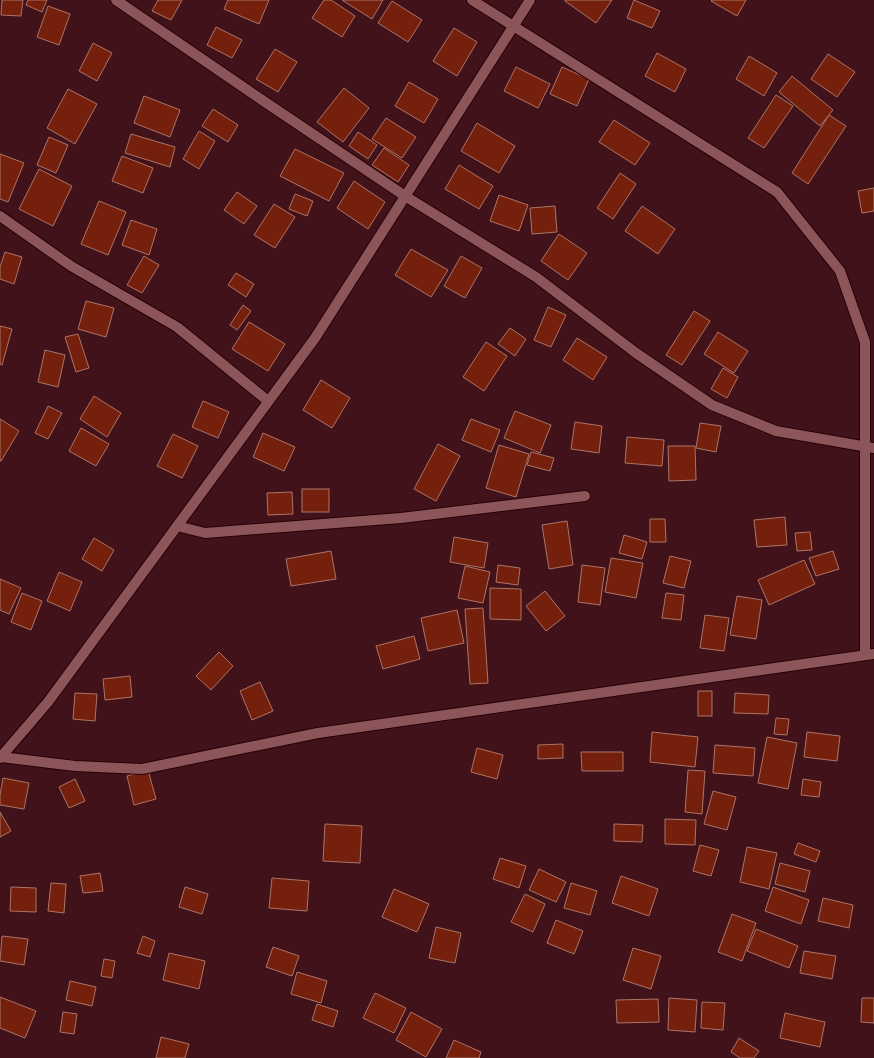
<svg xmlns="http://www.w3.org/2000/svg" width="874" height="1058" font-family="Jost,sans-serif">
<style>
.building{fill:#75200c;stroke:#ac7467}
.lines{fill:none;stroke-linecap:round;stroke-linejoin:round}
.minor-casing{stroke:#260005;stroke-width:12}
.minor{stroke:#8c555a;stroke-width:10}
</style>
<rect width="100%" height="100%" fill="#42121a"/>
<g class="building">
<path d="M2,0H23L21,16L1,15Z"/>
<path d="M28,0H47L42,12L26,5Z"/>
<path d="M158,0H182L171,20L152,11Z"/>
<path d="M228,0H269L259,24L224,9Z"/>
<path d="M324,0H331L355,16L342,37L312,18Z"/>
<path d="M342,0H383L372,19Z"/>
<path d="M565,0H612L596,23L565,1Z"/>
<path d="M634,0L660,11L652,28L627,18Z"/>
<path d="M712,0H746L737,16L711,1Z"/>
<path d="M392,1L422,20L408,42L378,23Z"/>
<path d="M48,6L70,14L59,45L37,37Z"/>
<path d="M216,27L242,40L232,58L207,45Z"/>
<path d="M454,28L477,42L457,76L433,61Z"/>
<path d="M93,43L112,53L97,81L79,71Z"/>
<path d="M275,49L297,62L278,92L256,79Z"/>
<path d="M657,53L686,69L675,92L645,76Z"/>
<path d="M828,54L855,72L837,97L811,79Z"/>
<path d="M749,56L777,73L764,96L736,79Z"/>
<path d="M516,67L550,84L538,108L504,91Z"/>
<path d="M562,67L589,79L577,106L550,94Z"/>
<path d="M792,76L833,110L820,126L779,92Z"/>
<path d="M409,82L438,99L424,123L395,106Z"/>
<path d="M344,88L369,108L343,142L317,122Z"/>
<path d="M68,89L97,104L75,144L47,128Z"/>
<path d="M776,95L793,106L764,148L748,138Z"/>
<path d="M144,96L180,110L170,137L134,123Z"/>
<path d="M213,109L238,125L228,142L202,126Z"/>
<path d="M829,115L846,126L808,184L792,173Z"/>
<path d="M386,118L416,137L402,158L372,139Z"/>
<path d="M614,120L650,143L635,165L599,142Z"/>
<path d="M477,123L515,146L499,173L461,151Z"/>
<path d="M199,131L215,141L199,169L183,159Z"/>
<path d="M358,132L377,145L368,159L349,146Z"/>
<path d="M131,134L175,147L170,167L125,153Z"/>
<path d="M49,137L68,145L56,173L37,165Z"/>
<path d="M384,148L409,165L398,182L372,165Z"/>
<path d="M295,149L344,173L329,201L280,176Z"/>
<path d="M0,154L24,163L8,202L0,199Z"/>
<path d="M122,156L153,168L143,193L112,181Z"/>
<path d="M459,165L493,186L479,209L445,189Z"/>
<path d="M39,169L72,186L53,226L19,209Z"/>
<path d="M620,173L636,184L613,219L597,208Z"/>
<path d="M354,181L385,202L368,229L337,208Z"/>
<path d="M874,188V211L862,213L858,191Z"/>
<path d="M237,192L257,206L244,224L224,210Z"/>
<path d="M295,194L313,201L307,216L289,209Z"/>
<path d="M499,195L528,205L519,231L490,221Z"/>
<path d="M99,201L126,212L108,255L81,244Z"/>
<path d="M274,204L295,217L275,248L254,235Z"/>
<path d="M555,206L557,232L532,234L530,208Z"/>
<path d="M642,206L675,229L658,254L625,231Z"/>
<path d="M131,220L157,229L149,255L122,245Z"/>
<path d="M559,234L587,253L568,280L541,261Z"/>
<path d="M411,249L448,270L431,297L395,275Z"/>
<path d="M5,252L22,257L14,284L0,279V267Z"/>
<path d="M144,256L159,265L142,293L127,285Z"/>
<path d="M461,256L482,268L465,298L444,286Z"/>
<path d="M236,273L254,284L246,297L228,285Z"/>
<path d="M86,301L114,308L106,337L78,329Z"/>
<path d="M243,305L251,311L237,330L230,325Z"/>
<path d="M548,307L566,315L551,347L534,340Z"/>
<path d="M694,311L710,321L682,365L666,355Z"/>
<path d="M249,322L285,344L268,371L232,349Z"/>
<path d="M0,326L12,329L2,365L0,364Z"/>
<path d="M510,328L526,339L515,356L498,344Z"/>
<path d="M718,332L748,351L734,373L704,354Z"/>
<path d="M78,334L89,368L76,372L65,337Z"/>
<path d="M577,338L607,357L593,380L563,360Z"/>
<path d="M486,342L507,356L484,391L463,377Z"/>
<path d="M45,350L65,355L58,387L38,382Z"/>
<path d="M723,368L738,377L727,398L711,389Z"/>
<path d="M321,380L350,398L332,428L303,410Z"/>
<path d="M94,396L121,413L107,437L80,419Z"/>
<path d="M203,401L229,412L218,438L192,427Z"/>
<path d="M48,406L62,413L48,439L35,433Z"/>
<path d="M515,411L551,425L540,453L504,438Z"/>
<path d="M0,419L19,431L1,461H0Z"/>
<path d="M471,419L500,430L491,452L462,440Z"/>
<path d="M575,422L602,426L599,453L571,449Z"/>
<path d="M700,423L721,426L716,452L696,448Z"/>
<path d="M81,428L109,444L96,466L69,451Z"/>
<path d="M263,433L295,447L284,471L253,457Z"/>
<path d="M173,434L198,446L182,478L157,466Z"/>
<path d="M627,437L664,440L662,466L625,463Z"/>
<path d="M438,444L460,456L436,501L414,489Z"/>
<path d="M499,445L529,454L516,497L486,488Z"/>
<path d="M668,446H695L696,480L669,481Z"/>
<path d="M531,452L554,458L550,471L527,465Z"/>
<rect x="302" y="489" width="27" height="23"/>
<path d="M292,492L293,514L268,515L267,493Z"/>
<path d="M785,517L787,545L757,547L754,520Z"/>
<path d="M650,519H665L666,542H650Z"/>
<path d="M567,521L573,565L549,569L542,525Z"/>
<path d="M810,532L812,550L797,551L795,533Z"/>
<path d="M624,535L647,542L642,559L619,553Z"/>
<path d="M454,537L488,543L484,568L450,562Z"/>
<path d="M94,538L114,550L102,571L82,559Z"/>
<path d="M331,551L336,579L291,586L286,559Z"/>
<path d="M833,551L839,569L816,576L809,558Z"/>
<path d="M670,556L691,561L684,588L663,583Z"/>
<path d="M611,558L643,563L636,598L605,592Z"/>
<path d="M804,560L815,584L769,605L758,580Z"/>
<path d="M498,565L520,568L518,585L496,582Z"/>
<path d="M582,565L605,568L600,605L578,602Z"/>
<path d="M465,566L490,572L483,603L458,598Z"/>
<path d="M59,572L82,582L70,611L47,601Z"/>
<path d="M0,579L21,588L9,614L0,610Z"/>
<path d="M490,588L521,589V620L490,619Z"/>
<path d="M545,591L565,616L546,631L526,606Z"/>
<path d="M22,593L42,601L31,630L11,622Z"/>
<path d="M666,593L684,595L681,620L662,618Z"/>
<path d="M737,596L762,600L756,639L730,635Z"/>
<path d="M483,608L488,683L470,684L465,609Z"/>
<path d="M457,610L464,643L428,651L421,618Z"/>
<path d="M705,615L729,618L724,651L700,648Z"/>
<path d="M414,636L420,659L383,669L376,646Z"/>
<path d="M219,652L233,666L211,690L196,676Z"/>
<path d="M130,676L132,697L105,700L103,679Z"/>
<path d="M260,682L273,711L252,720L240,691Z"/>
<rect x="698" y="691" width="14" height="25"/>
<path d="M75,693L97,694L95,721L73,719Z"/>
<path d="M735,693L769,695L768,714L734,713Z"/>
<path d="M776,718L789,719L787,735L774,734Z"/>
<path d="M652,732L698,737L695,767L650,762Z"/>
<path d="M807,732L840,736L837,761L804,757Z"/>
<path d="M767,737L797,743L788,789L758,783Z"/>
<path d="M563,744V758L538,759V745Z"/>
<path d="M715,745L755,748L753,776L713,773Z"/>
<path d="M477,748L503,755L497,779L471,772Z"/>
<path d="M581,752H623V771H582Z"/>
<path d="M148,770L156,799L134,805L127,776Z"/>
<path d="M688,770L705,771L702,814L685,812Z"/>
<path d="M3,778L29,783L24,809L0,805V795Z"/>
<path d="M75,779L85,801L69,808L59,787Z"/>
<path d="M803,779L821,782L819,797L801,795Z"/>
<path d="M713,791L736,797L727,830L704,824Z"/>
<path d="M0,812L11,831L0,837Z"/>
<path d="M665,819L696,820L695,845L665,844Z"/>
<path d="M325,824L362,826L360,863L323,861Z"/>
<path d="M614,824L643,825L642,842L614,841Z"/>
<path d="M798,843L820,851L816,862L794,854Z"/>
<path d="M700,845L719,850L711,876L693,871Z"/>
<path d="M747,847L777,853L769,889L740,882Z"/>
<path d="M500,858L526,866L519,888L493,879Z"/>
<path d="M780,863L810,871L805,892L775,884Z"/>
<path d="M539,869L566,882L556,902L529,890Z"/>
<path d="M100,873L103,891L83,893L80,876Z"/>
<path d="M621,876L658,889L649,916L612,903Z"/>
<path d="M272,878L309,881L307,911L269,908Z"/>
<path d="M51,883L66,884L64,913L48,911Z"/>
<path d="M571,883L597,891L590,915L564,908Z"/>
<path d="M11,887L36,888V912L10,911Z"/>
<path d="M185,887L208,894L202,914L179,907Z"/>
<path d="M773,887L809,900L801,924L765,911Z"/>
<path d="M394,889L429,904L417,932L382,917Z"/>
<path d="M525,894L545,904L533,932L511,922Z"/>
<path d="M823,898L853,905L849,928L818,921Z"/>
<path d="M732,914L756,923L742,961L718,952Z"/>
<path d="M556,920L583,931L574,954L547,943Z"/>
<path d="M436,927L461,933L455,963L429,958Z"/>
<path d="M756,929L798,946L789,968L747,951Z"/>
<path d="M2,936L28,939L24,965L0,961Z"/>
<path d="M143,936L155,941L150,957L137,953Z"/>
<path d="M273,947L299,956L292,976L266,967Z"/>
<path d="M633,948L661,956L651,989L623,980Z"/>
<path d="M804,951L836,956L832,979L800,973Z"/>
<path d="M169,953L205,961L199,989L163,980Z"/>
<path d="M104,959L115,961L112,978L101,976Z"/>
<path d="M297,972L327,981L321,1003L291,994Z"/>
<path d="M70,981L96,987L92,1006L66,1000Z"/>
<path d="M375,993L406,1008L394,1033L363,1018Z"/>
<path d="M0,997L36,1011L25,1038L0,1028Z"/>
<path d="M669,998L697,1000L695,1032L668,1030Z"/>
<path d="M862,998H874V1023L861,1022Z"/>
<path d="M658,999L659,1022L617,1023L616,1000Z"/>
<path d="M702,1002L725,1003L723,1030L701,1028Z"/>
<path d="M317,1004L338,1011L333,1027L312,1020Z"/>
<path d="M63,1012L77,1014L74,1034L60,1032Z"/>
<path d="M411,1012L442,1029L426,1057L396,1040Z"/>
<path d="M785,1013L825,1022L820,1047L780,1038Z"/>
<path d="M161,1037L189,1044L185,1058H156Z"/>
<path d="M739,1038L759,1051L754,1058H740L731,1052Z"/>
<path d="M454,1040L481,1052L479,1058H446Z"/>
</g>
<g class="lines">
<defs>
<g id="minor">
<path d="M116,0L262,100L405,196L536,277L636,353L712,405L776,431L874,448"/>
<path d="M472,0L777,192L840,271L865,342V655"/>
<path d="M0,216L71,266L177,327L268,401"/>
<path d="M177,526L205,533L401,518L585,496"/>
<path d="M1,757L75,766L142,769L318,733L874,654"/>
<path d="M0,758L48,702L315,338L530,0"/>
</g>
</defs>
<use href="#minor" class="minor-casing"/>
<use href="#minor" class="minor"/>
</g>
</svg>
